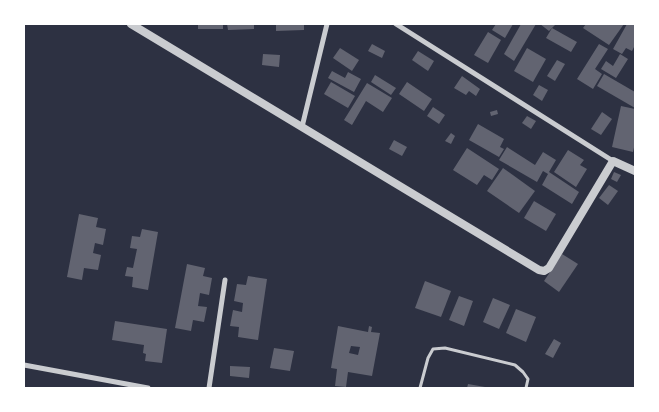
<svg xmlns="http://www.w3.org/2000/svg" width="659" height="412" font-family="'DejaVu Sans',sans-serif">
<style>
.building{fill:#626471;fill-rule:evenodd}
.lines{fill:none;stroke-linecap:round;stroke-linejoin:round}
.service{stroke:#caccd0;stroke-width:3}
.minor{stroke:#caccd0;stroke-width:5}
.tertiary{stroke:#caccd0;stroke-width:8}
</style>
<rect width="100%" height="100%" fill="#2d3142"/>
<g class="building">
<path d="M205,24H223V29H198V25Z"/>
<path d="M227,24H254V29L228,30Z"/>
<path d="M276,24H304V30L276,31Z"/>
<path d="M496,24H513L505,38L492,30Z"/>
<path d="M521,24H536L514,61L504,54Z"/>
<path d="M540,24H556L549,31Z"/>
<path d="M586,24H624L609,45L583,28Z"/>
<path d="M627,24H635V45L632,51L626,48L622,54L613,49Z"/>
<path d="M552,28L577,42L571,52L546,38Z"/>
<path d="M488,32L501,40L488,63L474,55Z"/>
<path d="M372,44L385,51L382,58L368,51Z"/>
<path d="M599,44L608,49L595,69L602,74L593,89L577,79Z"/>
<path d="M340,48L359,60L352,71L333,58Z"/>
<path d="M527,48L546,59L533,82L514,71Z"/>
<path d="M418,51L434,61L428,71L412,60Z"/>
<path d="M263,54L280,55L279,67L262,65Z"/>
<path d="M620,54L628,59L616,78L601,69L606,61L613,66Z"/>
<path d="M557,60L565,64L555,81L547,76Z"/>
<path d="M332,71L345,78L348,72L361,79L354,92L328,78Z"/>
<path d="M604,74L635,92V108L597,86Z"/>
<path d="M375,75L396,88L391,95L371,82Z"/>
<path d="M462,76L480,89L476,96L469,91L466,95L454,88Z"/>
<path d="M331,82L355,96L348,108L324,94Z"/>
<path d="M407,82L432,99L424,111L399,94Z"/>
<path d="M367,83L392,98L383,112L366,101L352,125L344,120Z"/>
<path d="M539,85L548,90L542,101L533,95Z"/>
<path d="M621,106L635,109V143L633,152L612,147Z"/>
<path d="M433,107L445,115L439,124L427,116Z"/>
<path d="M497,110L498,114L491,116L490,112Z"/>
<path d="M602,112L612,119L601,135L591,129Z"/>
<path d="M527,116L536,121L531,129L522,123Z"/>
<path d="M478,124L504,139L500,147L504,149L499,157L469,140Z"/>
<path d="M451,133L455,136L451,144L445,141Z"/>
<path d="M394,140L407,147L402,156L389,149Z"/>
<path d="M507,147L535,165L543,152L556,160L549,172L579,192L572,204L542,185L548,174L543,171L537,182L499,160Z"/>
<path d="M467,148L499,169L492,180L484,175L477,185L453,170Z"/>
<path d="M568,150L584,160L580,165L587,169L576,187L554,172Z"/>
<path d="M503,168L535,191L519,213L487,191Z"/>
<path d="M614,172L621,175L617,182L611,179Z"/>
<path d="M609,185L618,191L608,205L599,198Z"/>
<path d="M534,201L556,214L546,231L524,218Z"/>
<path d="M79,214L98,218L96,227L106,229L103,245L95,243L93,253L101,255L98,270L84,268L82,280L67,277Z"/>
<path d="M142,229L158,232L148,290L132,287L133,277L125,276L127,267L133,268L137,249L130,248L132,236L140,237Z"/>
<path d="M562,254L578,264L559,292L544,281Z"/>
<path d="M187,264L205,268L203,276L212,278L209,295L200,293L198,306L207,307L204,322L193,320L191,331L175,328Z"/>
<path d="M248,276L267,279L258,340L238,337L239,327L230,326L233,310L242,312L243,303L234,301L237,284L246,285Z"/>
<path d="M425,281L451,291L441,317L415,308Z"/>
<path d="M459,296L473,301L464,326L449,320Z"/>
<path d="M493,298L510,305L499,329L483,322Z"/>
<path d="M516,309L536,317L526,342L506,333Z"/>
<path d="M115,321L167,329L162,363L145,361L146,354L143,353L144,345L112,340Z"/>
<path d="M338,326L368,332L369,326L372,327L371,332L380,333L372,376L348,372L346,387L335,386L337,369L331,368ZM351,346L360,347L358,355L349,353Z"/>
<path d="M554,339L561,343L553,358L545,354Z"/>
<path d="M274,348L294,351L290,371L270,368Z"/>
<path d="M230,366L250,367L249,378L230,376Z"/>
<path d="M468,384L485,387V388H467Z"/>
</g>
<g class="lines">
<path class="service" d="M420,388L428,358L433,349L445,348L515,365L523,372L528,379L526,388"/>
<g class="minor">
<path d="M396,24L613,161"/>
<path d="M302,127L327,24"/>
<path d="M24,365L148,388"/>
<path d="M209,388L225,280"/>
</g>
<path class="tertiary" d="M131,24L539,270L544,271L549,268L613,161L635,171"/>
</g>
<rect width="659" height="412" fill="none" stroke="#ffffff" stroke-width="50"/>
</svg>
